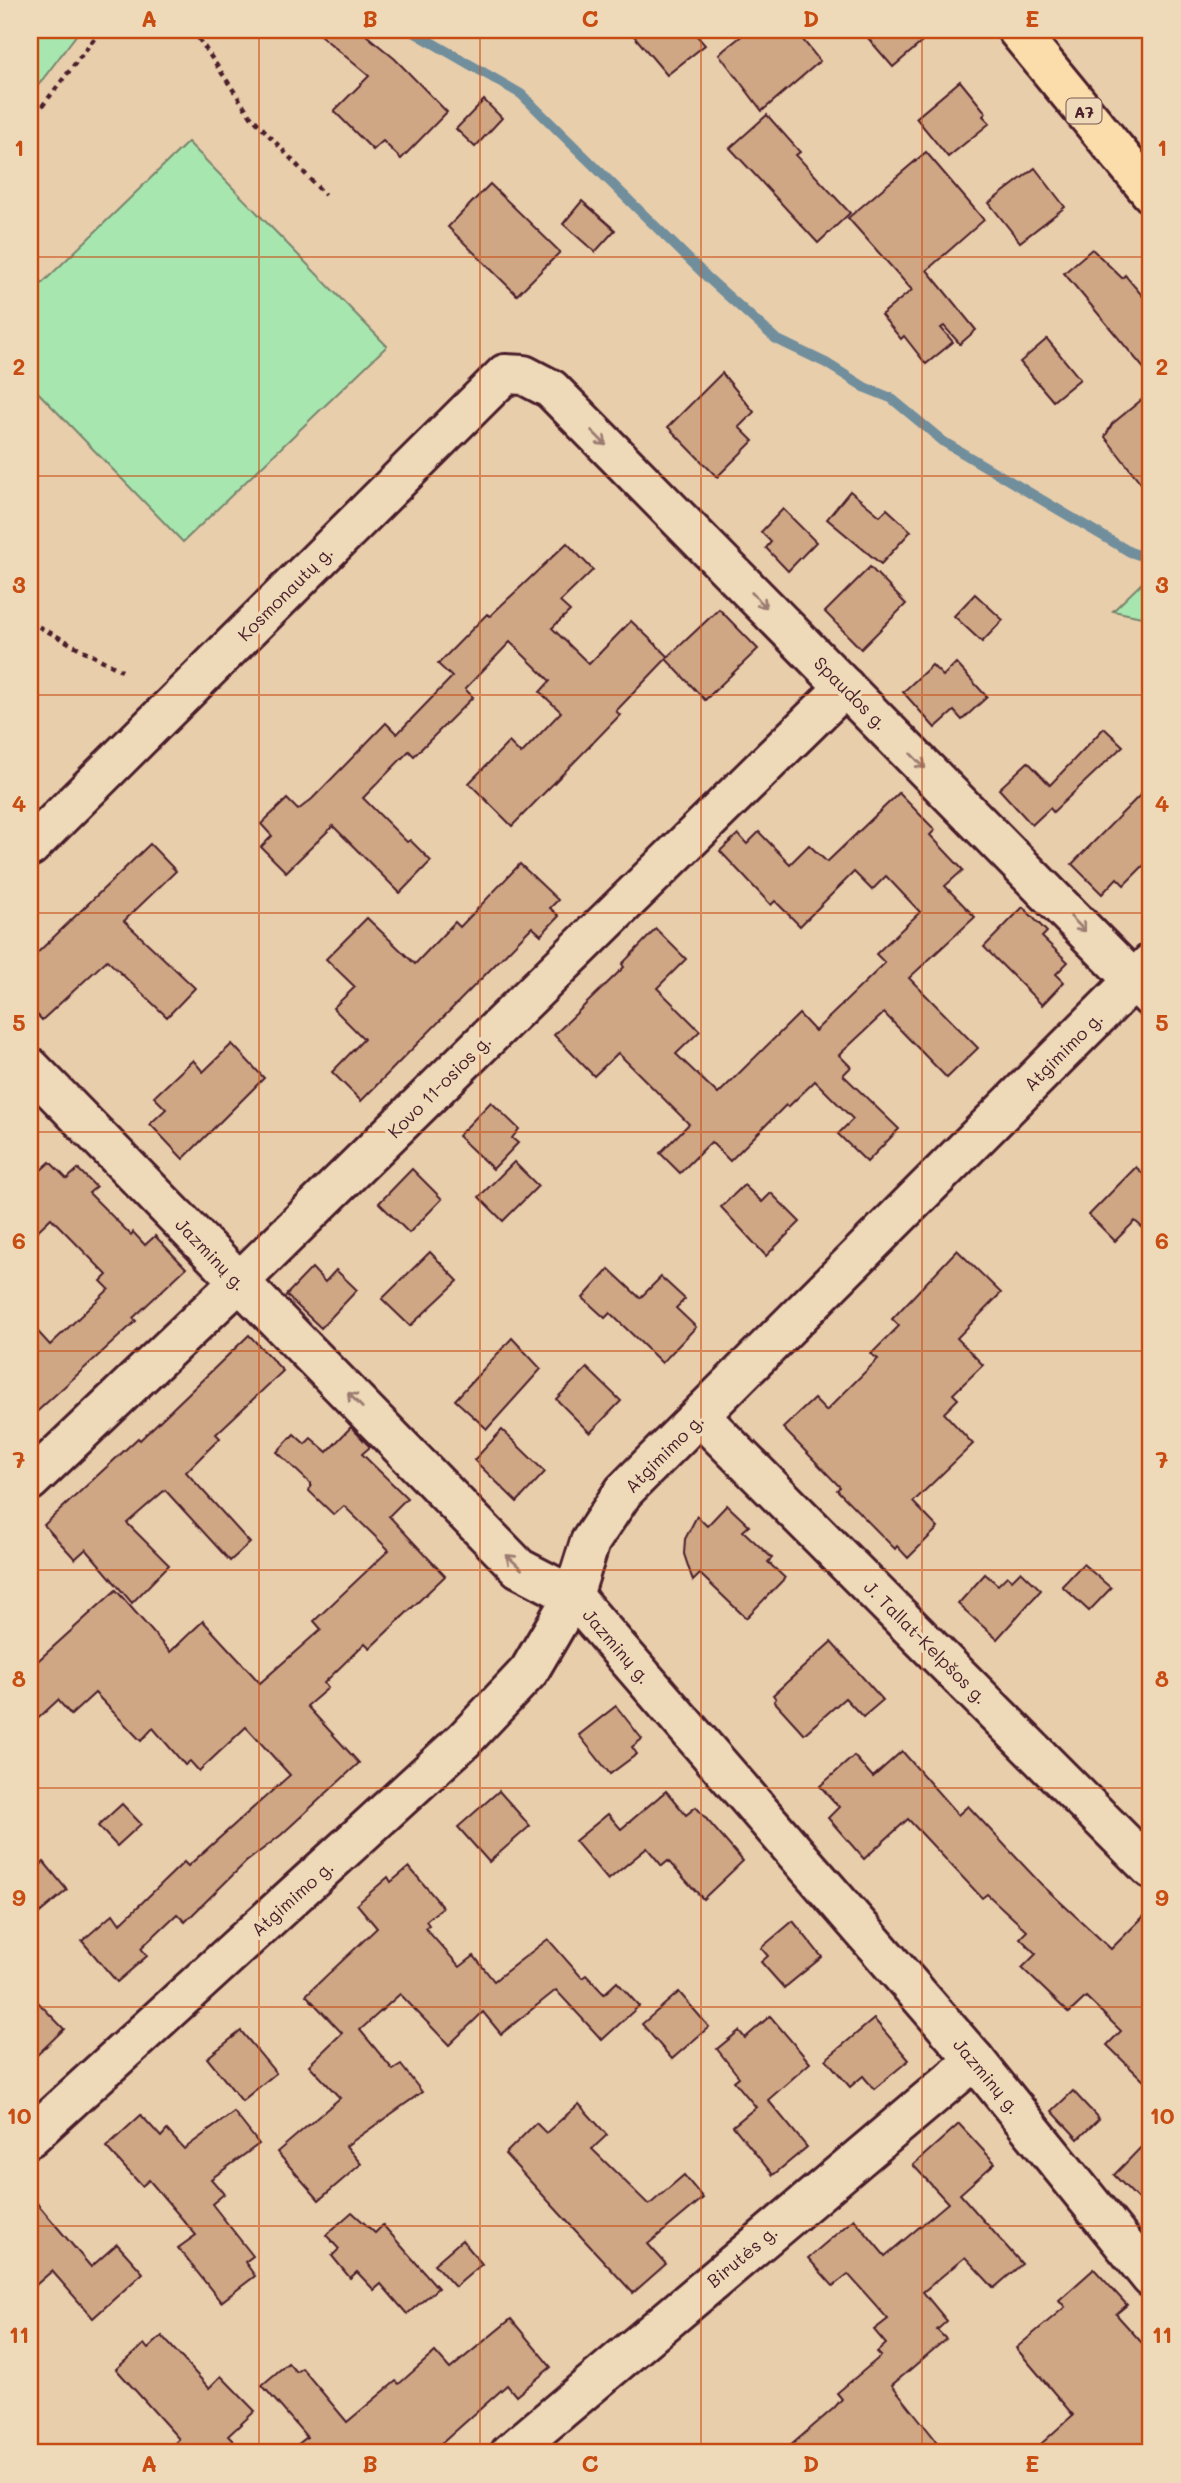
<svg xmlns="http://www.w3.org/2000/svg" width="1181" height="2483" font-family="Mali,sans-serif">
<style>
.green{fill:#a7e7af;stroke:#78836d;stroke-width:2}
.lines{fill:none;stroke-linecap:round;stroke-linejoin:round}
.stream{stroke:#708e9c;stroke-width:10}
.building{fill:#cfa785;stroke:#4a1f2b;stroke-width:2}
.minor-casing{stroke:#4a1f2b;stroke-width:44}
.highway-casing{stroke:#4a1f2b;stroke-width:44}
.path{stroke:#4a1f2b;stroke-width:4.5;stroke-dasharray:5 5;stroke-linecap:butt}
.minor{stroke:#eed9b8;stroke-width:38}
.highway{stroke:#fbddab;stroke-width:38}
.oneway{stroke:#9c7c72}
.grid{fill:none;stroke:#c84d12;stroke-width:2;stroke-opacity:0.55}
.labels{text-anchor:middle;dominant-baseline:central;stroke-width:7;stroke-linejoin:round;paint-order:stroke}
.shield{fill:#eed9b8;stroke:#7b5755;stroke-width:2}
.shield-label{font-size:16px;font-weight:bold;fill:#4a1f2b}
.street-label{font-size:18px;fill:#4a1f2b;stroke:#eed9b8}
.neatline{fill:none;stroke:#c84d12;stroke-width:2.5}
.grid-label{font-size:23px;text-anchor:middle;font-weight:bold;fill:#c84d12}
</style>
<rect width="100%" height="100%" fill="#e9ceac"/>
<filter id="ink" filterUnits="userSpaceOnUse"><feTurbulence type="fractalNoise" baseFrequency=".0143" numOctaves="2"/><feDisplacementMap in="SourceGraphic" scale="14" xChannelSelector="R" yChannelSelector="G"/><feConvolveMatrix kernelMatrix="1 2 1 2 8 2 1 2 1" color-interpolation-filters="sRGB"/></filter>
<g filter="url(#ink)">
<g class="green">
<path d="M30,30H80L30,96Z"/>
<path d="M188,142L387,346L183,542L30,384V295Z"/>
<path d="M1151,574V619L1113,611Z"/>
</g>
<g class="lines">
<path class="stream" d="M410,30L521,94L708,278L776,339L826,363L866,388L891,398L944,442L1130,552L1151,559"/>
</g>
<g class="building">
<path d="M314,30H360L395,59L447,112L401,159L383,141L373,150L334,111L369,76Z"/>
<path d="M629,30H692L705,45L667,75Z"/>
<path d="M749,30H795L820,61L762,111L719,54Z"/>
<path d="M861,30H936L893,67Z"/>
<path d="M960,81L986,113L983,116L990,123L948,157L916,118Z"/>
<path d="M484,100L502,118L475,147L456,129Z"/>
<path d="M767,115L800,152L796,155L850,213L818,243L730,148Z"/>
<path d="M926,152L984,220L927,270L976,330L960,344L944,326L941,328L953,342L926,364L904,336L901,339L881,315L912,290L848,218Z"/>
<path d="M1035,168L1065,207L1020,242L989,203Z"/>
<path d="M490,184L560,252L517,295L448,227Z"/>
<path d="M582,201L615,230L595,252L563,224Z"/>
<path d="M1092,249L1122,278L1125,275L1151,306V377L1064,273Z"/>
<path d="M1047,339L1080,379L1053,401L1020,362Z"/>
<path d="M722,373L754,412L739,427L753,441L717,477L668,427Z"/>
<path d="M1151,392V496L1105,437L1112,424Z"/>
<path d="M850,491L880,516L887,509L911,531L881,564L827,519Z"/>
<path d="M783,509L816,542L788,571L766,548L771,542L761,532Z"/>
<path d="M567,543L593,570L560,602L570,611L552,628L589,664L631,621L668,656L667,658L719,609L758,649L705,700L666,659L616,711L620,715L512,826L469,783L509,742L521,754L561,712L540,692L550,681L510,642L465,689L473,697L414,756L409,751L363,798L407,842L410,840L431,861L400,893L333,826L286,872L261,847L272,836L261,824L287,799L298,810L312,799L386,723L397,734L452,677L438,664L487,614L490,616Z"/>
<path d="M870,567L906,604L861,649L825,612Z"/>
<path d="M975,594L1003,620L982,642L954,616Z"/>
<path d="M956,663L987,697L962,720L954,711L935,728L903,692L932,665L943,676Z"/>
<path d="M1104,728L1123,746L1053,812L1050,808L1032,825L999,789L1028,762L1050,785Z"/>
<path d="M1151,784V858L1124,885L1117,878L1102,894L1072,864Z"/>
<path d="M899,793L935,830L930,835L963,870L945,886L975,917L909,978L978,1048L947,1078L884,1013L839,1055L851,1067L843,1075L899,1129L867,1162L838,1134L853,1119L815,1081L788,1107L786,1105L730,1161L711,1142L680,1173L660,1153L689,1124L618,1053L594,1076L554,1035L624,967L622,964L656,929L686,959L657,988L700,1031L676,1054L718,1094L799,1014L815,1031L885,963L876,954L920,912L886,876L872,890L854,872L800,926L775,901L771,905L720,851L738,834L747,844L759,832L790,864L809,845L827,862Z"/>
<path d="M150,844L176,871L124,921L195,988L167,1017L107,960L42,1020L30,1007V960Z"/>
<path d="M520,864L558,900L550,908L559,916L541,935L532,927L361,1101L332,1072L364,1039L333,1008L355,987L326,959L367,918L415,964L455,922L460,927Z"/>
<path d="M1023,907L1047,932L1042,937L1068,962L1056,974L1064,982L1042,1005L984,947Z"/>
<path d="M232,1044L264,1078L183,1159L150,1124L166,1109L154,1097L193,1060L203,1072Z"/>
<path d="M491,1102L519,1129L512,1138L518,1143L493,1169L458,1136Z"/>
<path d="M50,1162L67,1179L78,1169L96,1187L89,1193L131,1235L133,1232L145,1245L155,1236L186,1268L133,1318L136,1321L30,1418V1323L50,1345L109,1289L101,1281L107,1275L51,1218L30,1238V1180Z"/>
<path d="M514,1162L538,1186L503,1221L479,1197Z"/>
<path d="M1136,1167L1151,1182V1235L1135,1221L1115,1241L1089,1215Z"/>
<path d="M412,1169L442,1199L409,1233L379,1203Z"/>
<path d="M744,1185L762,1202L771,1193L800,1222L766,1256L721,1207Z"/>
<path d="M957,1250L1001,1293L957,1338L983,1365L953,1394L958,1399L944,1413L973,1444L913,1502L938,1528L908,1558L897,1546L895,1549L837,1490L840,1487L783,1428L814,1399L826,1411L878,1359L871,1354L899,1326L892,1319Z"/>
<path d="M430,1252L458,1281L410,1326L382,1299Z"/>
<path d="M312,1268L325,1282L336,1270L357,1290L321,1328L286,1295Z"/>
<path d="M609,1269L640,1298L661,1277L685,1299L676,1308L696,1327L662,1363L610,1313L605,1318L583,1298Z"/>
<path d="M249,1335L283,1371L216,1434L220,1438L186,1472L250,1543L230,1561L165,1490L127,1523L169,1565L132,1603L86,1549L75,1559L44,1525L138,1438L140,1440Z"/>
<path d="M512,1338L541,1369L487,1429L455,1400Z"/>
<path d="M587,1368L621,1401L590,1433L556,1399Z"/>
<path d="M351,1427L370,1447L362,1454L407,1498L389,1516L445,1576L370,1648L365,1643L324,1683L328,1688L307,1706L359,1763L281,1835L246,1862L185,1922L177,1914L141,1948L147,1956L117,1982L82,1941L113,1914L120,1924L184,1862L188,1866L290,1775L246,1727L199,1771L190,1761L185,1765L153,1728L141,1741L95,1693L71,1715L58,1700L30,1726V1668L116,1590L170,1652L203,1621L260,1683L321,1629L314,1621L389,1550L344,1506L334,1515L309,1491L311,1484L277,1452L294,1434L305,1444L311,1438L327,1452Z"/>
<path d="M502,1430L545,1472L517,1502L474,1460Z"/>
<path d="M727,1505L749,1526L743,1531L772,1558L768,1562L785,1578L746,1618L700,1574L693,1581L684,1554L685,1539L697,1516L707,1526Z"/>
<path d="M1083,1564L1111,1588L1089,1611L1062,1586Z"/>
<path d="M1021,1571L1041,1590L997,1639L958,1604L985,1574L998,1585L1007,1576L1012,1580Z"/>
<path d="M831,1642L883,1700L863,1717L845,1698L804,1734L774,1701L776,1699L773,1695Z"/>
<path d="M616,1706L642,1739L632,1747L637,1754L610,1774L579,1735Z"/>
<path d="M902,1751L958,1815L968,1806L1041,1884L1111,1949L1151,1909V2088L1107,2045L1121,2031L1086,1997L1069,2013L1022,1968L1036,1954L1020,1938L1027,1931L987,1894L982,1898L908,1819L864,1859L828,1818L839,1807L820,1786L854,1756L873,1777Z"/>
<path d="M499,1791L530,1826L489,1862L458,1827Z"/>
<path d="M666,1791L686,1815L696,1807L743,1861L703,1899L668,1861L662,1866L647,1848L608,1880L575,1841L608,1814L621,1829Z"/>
<path d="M122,1804L141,1824L117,1846L98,1826Z"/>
<path d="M44,1862L67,1890L30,1921V1874Z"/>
<path d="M409,1867L443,1907L426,1921L429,1925L425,1928L460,1967L474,1956L494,1981L548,1939L582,1978L586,1975L604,1994L617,1982L639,2006L602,2040L556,1990L501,2034L483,2012L449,2045L400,1994L360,2030L393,2070L401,2065L422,2092L346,2146L361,2164L319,2200L277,2152L340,2098L309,2065L342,2033L306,1995L377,1928L357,1904L388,1877L391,1882Z"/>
<path d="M793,1921L822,1957L784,1988L761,1962L768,1956L761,1948Z"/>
<path d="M679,1992L709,2027L672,2059L642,2024Z"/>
<path d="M30,1994L64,2029L30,2062Z"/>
<path d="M770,2016L810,2063L768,2100L807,2147L773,2175L733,2126L756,2107L734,2081L739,2077L717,2049L739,2031L745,2038Z"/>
<path d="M874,2019L909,2060L874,2089L863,2076L850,2087L826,2059Z"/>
<path d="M241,2031L276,2073L242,2101L207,2058Z"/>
<path d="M1073,2091L1099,2119L1078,2139L1052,2111Z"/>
<path d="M579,2104L607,2135L592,2149L649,2205L684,2175L703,2198L648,2244L666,2264L633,2293L505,2154L536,2123L546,2133Z"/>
<path d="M234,2112L259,2144L211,2179L224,2194L212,2204L253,2256L245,2262L255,2276L221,2302L178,2248L196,2235L149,2180L142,2186L106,2147L141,2115L161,2137L167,2130L184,2149Z"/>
<path d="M959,2124L995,2163L960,2194L1022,2264L994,2288L965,2257L923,2292L947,2321L937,2330L946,2339L892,2385L946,2453H782L834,2408L842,2399L837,2393L881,2356L877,2352L886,2344L874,2330L888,2319L848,2274L833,2286L808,2258L854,2219L885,2256L948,2203L913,2165Z"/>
<path d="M1151,2137V2212L1114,2175Z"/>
<path d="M30,2195L91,2267L117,2244L143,2273L93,2318L52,2271L30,2290Z"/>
<path d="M352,2212L375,2233L383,2225L438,2288L407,2314L381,2284L374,2290L357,2272L350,2278L332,2256L339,2249L326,2235Z"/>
<path d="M462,2240L482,2264L455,2287L434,2264Z"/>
<path d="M1094,2269L1127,2305L1116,2314L1151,2353V2440L1136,2453H1031L1073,2415L1016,2348L1065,2307L1059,2300Z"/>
<path d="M511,2319L551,2367L516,2396L507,2385L431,2453H287L307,2437L262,2385L288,2363L296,2372L302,2368L347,2422L396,2381L399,2384L435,2352L450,2369Z"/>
<path d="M162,2336L209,2388L221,2376L255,2411L228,2436L245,2453H164L179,2439L116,2369L144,2344L148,2349Z"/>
</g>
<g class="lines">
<defs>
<g id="minor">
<path d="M30,847L505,374L524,375L551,389L1151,998"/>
<path d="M30,1067L519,1568L573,1596L975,2060L1151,2278"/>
<path d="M700,1416L1151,1869"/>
<path d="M30,1481L239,1282L845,687"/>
<path d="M30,2137L464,1740L529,1671L573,1596L590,1542L624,1491L1151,963"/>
<path d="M510,2453L975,2060"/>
</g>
<path id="highway" d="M1017,30L1151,193"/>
</defs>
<use href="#minor" class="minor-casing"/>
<use href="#highway" class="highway-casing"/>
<g class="path">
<path d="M193,30L250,115L325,195"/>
<path d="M30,122L101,30"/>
<path d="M30,622L122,671"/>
</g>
<use href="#minor" class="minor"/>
<use href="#highway" class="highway"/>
</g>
<defs><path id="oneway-shaft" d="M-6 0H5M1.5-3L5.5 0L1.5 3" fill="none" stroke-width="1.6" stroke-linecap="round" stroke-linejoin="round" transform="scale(1.75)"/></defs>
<g class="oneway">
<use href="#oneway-shaft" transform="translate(599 438) rotate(45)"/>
<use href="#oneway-shaft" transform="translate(759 600) rotate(45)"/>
<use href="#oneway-shaft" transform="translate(918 761) rotate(45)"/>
<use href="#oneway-shaft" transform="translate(1078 924) rotate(45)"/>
<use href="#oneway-shaft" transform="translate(355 1400) rotate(-134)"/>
<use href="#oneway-shaft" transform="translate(514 1562) rotate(-137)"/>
</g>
</g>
<path class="grid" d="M259,30V2453M480,30V2453M701,30V2453M922,30V2453M30,257H1151M30,476H1151M30,695H1151M30,913H1151M30,1132H1151M30,1351H1151M30,1570H1151M30,1788H1151M30,2007H1151M30,2226H1151"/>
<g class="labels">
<rect class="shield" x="1066.5" y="98.5" width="35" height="25" rx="5"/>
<g class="shield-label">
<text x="1084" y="111">A7</text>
</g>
<g class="street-label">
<text transform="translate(285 593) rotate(-45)">Kosmonautų g.</text>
<text transform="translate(851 693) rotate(45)">Spaudos g.</text>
<text transform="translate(1063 1051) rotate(-45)">Atgimimo g.</text>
<text transform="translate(439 1086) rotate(-45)">Kovo 11-osios g.</text>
<text transform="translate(211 1254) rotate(46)">Jazminų g.</text>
<text transform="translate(664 1453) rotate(-45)">Atgimimo g.</text>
<text transform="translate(926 1642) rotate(45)">J. Tallat-Kelpšos g.</text>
<text transform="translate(617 1646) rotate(49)">Jazminų g.</text>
<text transform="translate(292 1898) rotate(-42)">Atgimimo g.</text>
<text transform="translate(987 2076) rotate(50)">Jazminų g.</text>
<text transform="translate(742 2256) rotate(-40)">Birutės g.</text>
</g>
</g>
<rect width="1181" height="2483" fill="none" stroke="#eed9b8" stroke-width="77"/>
<rect x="38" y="38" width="1104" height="2406" class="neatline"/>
<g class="grid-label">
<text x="149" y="27">A</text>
<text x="370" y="27">B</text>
<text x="590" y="27">C</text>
<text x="811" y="27">D</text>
<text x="1032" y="27">E</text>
<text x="19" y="156">1</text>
<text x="1162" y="156">1</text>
<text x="19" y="375">2</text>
<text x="1162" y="375">2</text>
<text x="19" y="593">3</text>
<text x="1162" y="593">3</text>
<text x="19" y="812">4</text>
<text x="1162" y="812">4</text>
<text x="19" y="1031">5</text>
<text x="1162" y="1031">5</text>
<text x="19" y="1249">6</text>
<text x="1162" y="1249">6</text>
<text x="19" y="1468">7</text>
<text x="1162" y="1468">7</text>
<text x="19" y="1687">8</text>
<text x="1162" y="1687">8</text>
<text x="19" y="1906">9</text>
<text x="1162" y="1906">9</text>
<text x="19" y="2124">10</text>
<text x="1162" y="2124">10</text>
<text x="19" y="2343">11</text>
<text x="1162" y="2343">11</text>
<text x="149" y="2472">A</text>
<text x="370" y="2472">B</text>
<text x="590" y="2472">C</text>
<text x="811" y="2472">D</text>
<text x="1032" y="2472">E</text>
</g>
</svg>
